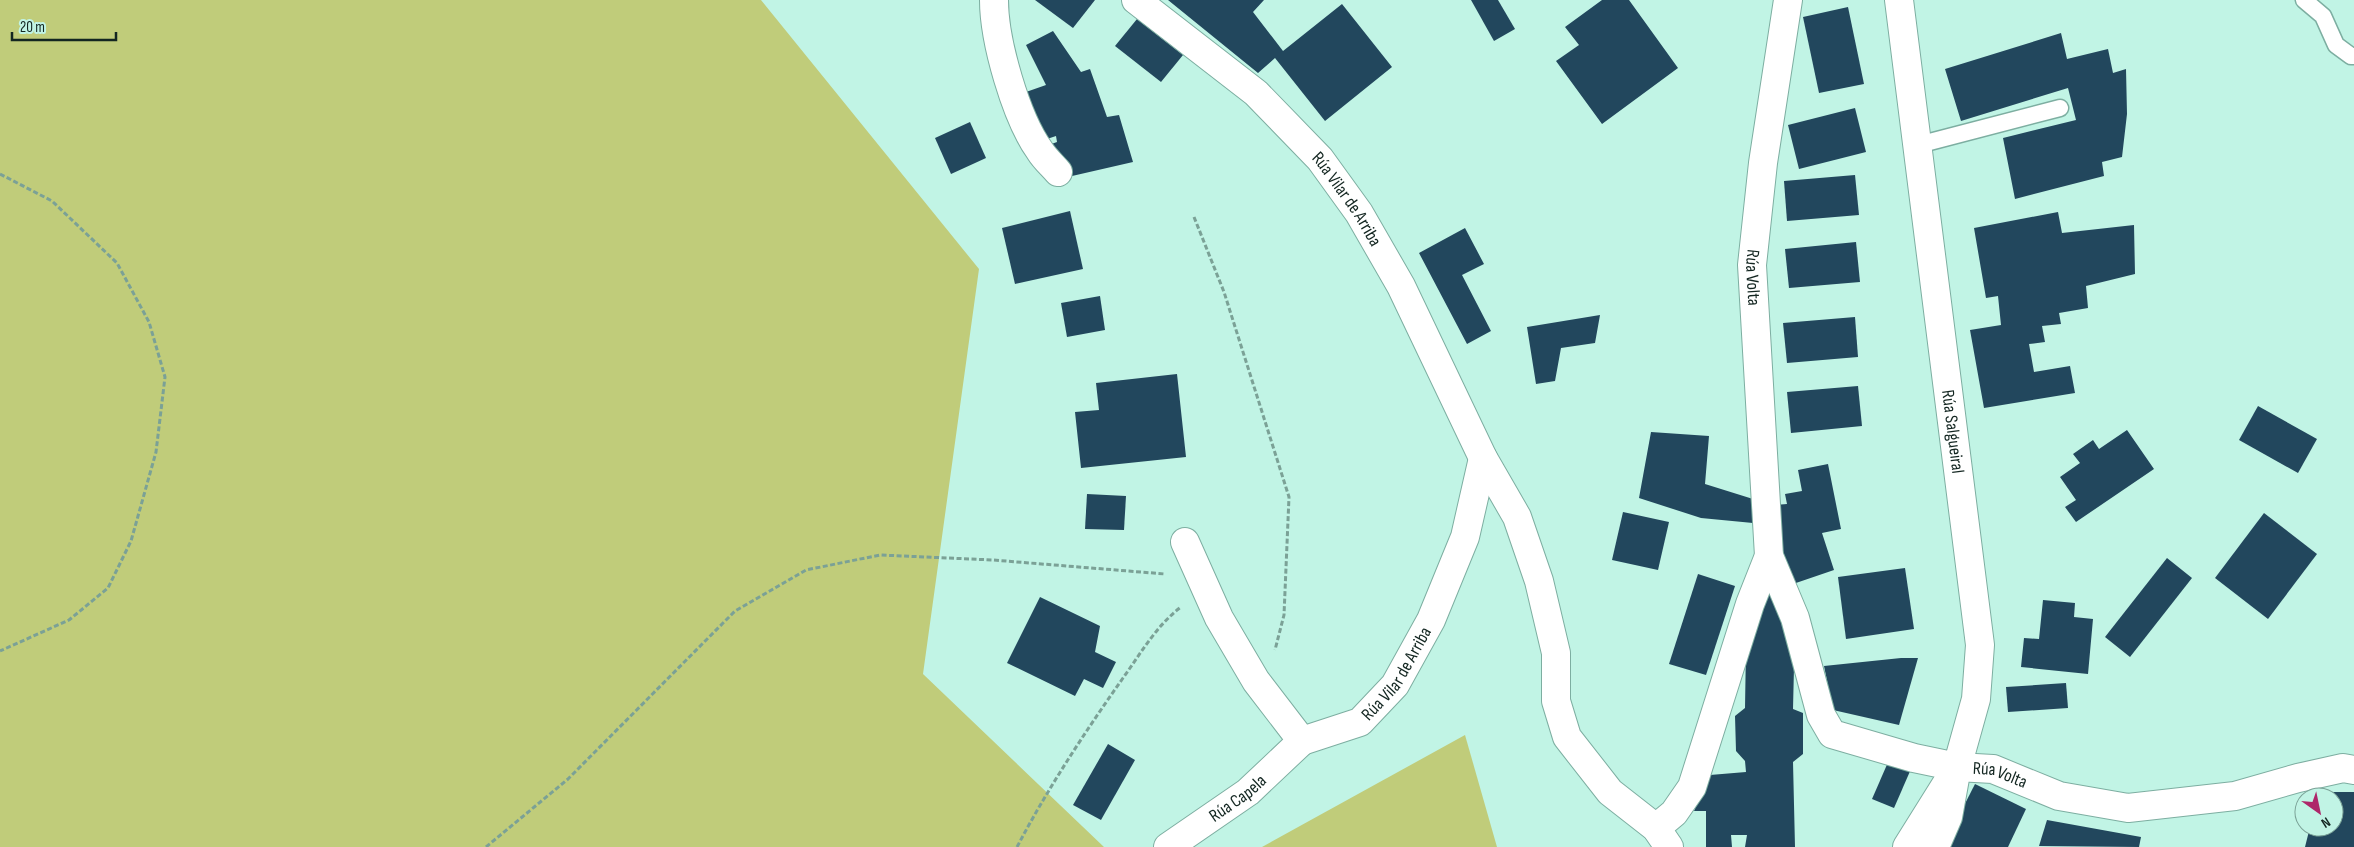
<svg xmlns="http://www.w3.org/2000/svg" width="2354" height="847" font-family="'Sofia Sans Condensed',sans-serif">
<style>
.green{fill:#c0cc7a}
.building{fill:#22475d}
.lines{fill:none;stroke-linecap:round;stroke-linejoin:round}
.service-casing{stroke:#7daea1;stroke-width:19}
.minor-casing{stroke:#7daea1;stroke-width:30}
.tertiary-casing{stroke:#7daea1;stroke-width:30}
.path{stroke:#7ba196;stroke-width:3;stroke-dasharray:5 2.5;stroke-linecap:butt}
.service{stroke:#fff;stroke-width:16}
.minor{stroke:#fff;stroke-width:28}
.tertiary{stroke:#fff;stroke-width:28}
.labels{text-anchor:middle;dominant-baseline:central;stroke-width:5;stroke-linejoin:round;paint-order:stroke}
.street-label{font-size:18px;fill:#132621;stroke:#c1f4e5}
</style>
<rect width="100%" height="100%" fill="#c1f4e5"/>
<g class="green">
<path d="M0,0H761L979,269L923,674L1104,847H0Z"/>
<path d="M1465,735L1497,847H1262Z"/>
</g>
<g class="building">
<path d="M1035,0H1095L1073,28Z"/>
<path d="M1168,0H1264L1253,12L1283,51L1342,4L1392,67L1325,121L1275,58L1258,73Z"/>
<path d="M1471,0H1498L1515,29L1494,41Z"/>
<path d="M1602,0H1629L1678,68L1602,124L1556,61L1579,45L1565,27Z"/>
<path d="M1848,7L1864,84L1819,93L1803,17Z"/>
<path d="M1137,19L1183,55L1161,82L1115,46Z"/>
<path d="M1053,31L1081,72L1090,69L1107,117L1119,115L1133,162L1072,176L1067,161L1046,146L1057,142L1056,136L1044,140L1026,92L1046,85L1026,45Z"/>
<path d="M2061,33L2067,59L2108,49L2113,73L2126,69L2127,114L2122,157L2102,162L2104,176L2015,199L2003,138L2076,120L2068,88L1961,121L1945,69Z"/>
<path d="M1855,108L1866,152L1799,169L1788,125Z"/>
<path d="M970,122L986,158L951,174L935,138Z"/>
<path d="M1855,175L1859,215L1787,221L1784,181Z"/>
<path d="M1070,211L1083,269L1015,284L1002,228Z"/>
<path d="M2058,212L2062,233L2134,225L2135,274L2086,286L2088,308L2059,313L2061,324L2042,326L2045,342L2029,344L2034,372L2070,366L2075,393L1984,408L1970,330L2001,325L1998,296L1986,298L1974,228Z"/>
<path d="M1465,228L1484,264L1462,275L1491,331L1467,344L1419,253Z"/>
<path d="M1856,242L1860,282L1789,288L1785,249Z"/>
<path d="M1100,296L1105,330L1067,337L1061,303Z"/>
<path d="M1600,315L1595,343L1561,348L1555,381L1536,384L1527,327Z"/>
<path d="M1855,317L1858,357L1787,363L1783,323Z"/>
<path d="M1177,374L1186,457L1081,468L1075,412L1099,410L1096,383Z"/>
<path d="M1858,386L1862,426L1791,433L1787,392Z"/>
<path d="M2258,406L2317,439L2298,473L2239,440Z"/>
<path d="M2127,430L2154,469L2076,522L2065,507L2076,500L2060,477L2080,463L2073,454L2093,440L2099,449Z"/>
<path d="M1651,432L1709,436L1705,484L1753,499V523L1701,518L1639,498Z"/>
<path d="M1828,464L1841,529L1822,533L1834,570L1793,584L1779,548L1774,505L1787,504L1785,494L1802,491L1798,470Z"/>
<path d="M1087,494L1126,496L1124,530L1085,529Z"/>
<path d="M1623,512L1669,522L1658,570L1612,560Z"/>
<path d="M2264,513L2317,554L2268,619L2215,578Z"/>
<path d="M2167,558L2192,578L2130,657L2105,637Z"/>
<path d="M1905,568L1914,629L1846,639L1838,577Z"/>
<path d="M1698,574L1735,586L1706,675L1669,664Z"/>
<path d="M1761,594L1778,595L1789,625L1794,667L1793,709L1803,713V754L1793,762L1795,847H1745L1747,835H1731L1732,847H1706V811H1694L1710,775L1746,772L1745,761L1736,751L1735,716L1745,708L1746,647Z"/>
<path d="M1040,597L1100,626L1095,652L1116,662L1103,688L1084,679L1075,696L1007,663Z"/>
<path d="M2043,600L2075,603L2074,617L2093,619L2088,674L2021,667L2024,638L2039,639Z"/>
<path d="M1901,658H1918L1899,725L1833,710L1824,666Z"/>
<path d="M2066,683L2068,708L2008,712L2006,687Z"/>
<path d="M1108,744L1135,760L1101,820L1073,805Z"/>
<path d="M1889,760L1911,769L1894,808L1872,799Z"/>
<path d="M1975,784L2026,809L2008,847H1943Z"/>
<path d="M2318,792H2354V847H2305L2310,827H2334V797H2317Z"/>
<path d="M2047,820L2141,837L2139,847L2039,846Z"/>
</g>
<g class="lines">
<defs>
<g id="service">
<path d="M2304,0L2323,16L2336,45L2351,56H2354"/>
<path d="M1918,145L2060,108"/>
</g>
<g id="minor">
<path d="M994,0C994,41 1016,118 1040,151C1045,159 1052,165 1058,172"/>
<path id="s1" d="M1136,0L1256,93L1320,159L1359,213L1401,286L1483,458L1517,517L1539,581L1556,653V701L1567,737L1610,792L1656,828L1669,847"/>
<path id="s2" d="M1788,0L1763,163L1752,265L1769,556L1795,618L1821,715L1832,734L1914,758L1957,767L1993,769L2059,796L2128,808L2235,796L2298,778L2343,768L2354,770"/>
<path id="s3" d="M1185,542L1219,618L1256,681L1302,741L1360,722L1395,685L1431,620L1465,537L1483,458"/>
<path d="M1656,828L1674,813L1692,787L1750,604L1769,556"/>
<path id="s4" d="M1168,847L1248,792L1302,741"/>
<path d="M1935,847L1948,817L1957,767"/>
</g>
<g id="tertiary">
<path id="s5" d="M1899,0L1980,645L1976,699L1957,767L1907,847"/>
</g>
</defs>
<use href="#service" class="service-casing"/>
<use href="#minor" class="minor-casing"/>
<use href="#tertiary" class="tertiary-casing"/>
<g class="path">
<path d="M0,174L52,201L117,263L149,322L165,377L156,452L131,541L108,588L69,620L0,651"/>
<path d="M1194,217L1224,292L1289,497L1284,615L1275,650"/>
<path d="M486,847L568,779L735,611L806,570L880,555L993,560L1165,574"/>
<path d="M1017,847C1048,788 1085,732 1123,678C1141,653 1156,626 1181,607"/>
</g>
<use href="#service" class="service"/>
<use href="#minor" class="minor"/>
<use href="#tertiary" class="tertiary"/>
</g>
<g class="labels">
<g class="street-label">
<text stroke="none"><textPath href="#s1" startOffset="292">Rúa Vilar de Arriba</textPath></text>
<text stroke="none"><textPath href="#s2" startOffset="280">Rúa Volta</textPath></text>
<text stroke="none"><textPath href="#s5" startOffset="435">Rúa Salgueiral</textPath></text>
<text stroke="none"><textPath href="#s3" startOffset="354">Rúa Vilar de Arriba</textPath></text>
<text stroke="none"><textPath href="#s2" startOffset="922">Rúa Volta</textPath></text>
<text stroke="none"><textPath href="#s4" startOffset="85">Rúa Capela</textPath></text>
</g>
</g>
<g transform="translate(2319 812) rotate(147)"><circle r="24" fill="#c1f4e5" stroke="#7ba297"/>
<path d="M0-4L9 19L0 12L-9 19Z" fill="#ae276a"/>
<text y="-8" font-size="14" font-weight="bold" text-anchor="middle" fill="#132621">N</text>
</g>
<path d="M12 32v8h104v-8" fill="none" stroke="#132621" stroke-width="2.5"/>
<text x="20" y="32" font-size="15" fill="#132621" stroke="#c1f4e5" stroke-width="4" paint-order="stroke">20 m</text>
</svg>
